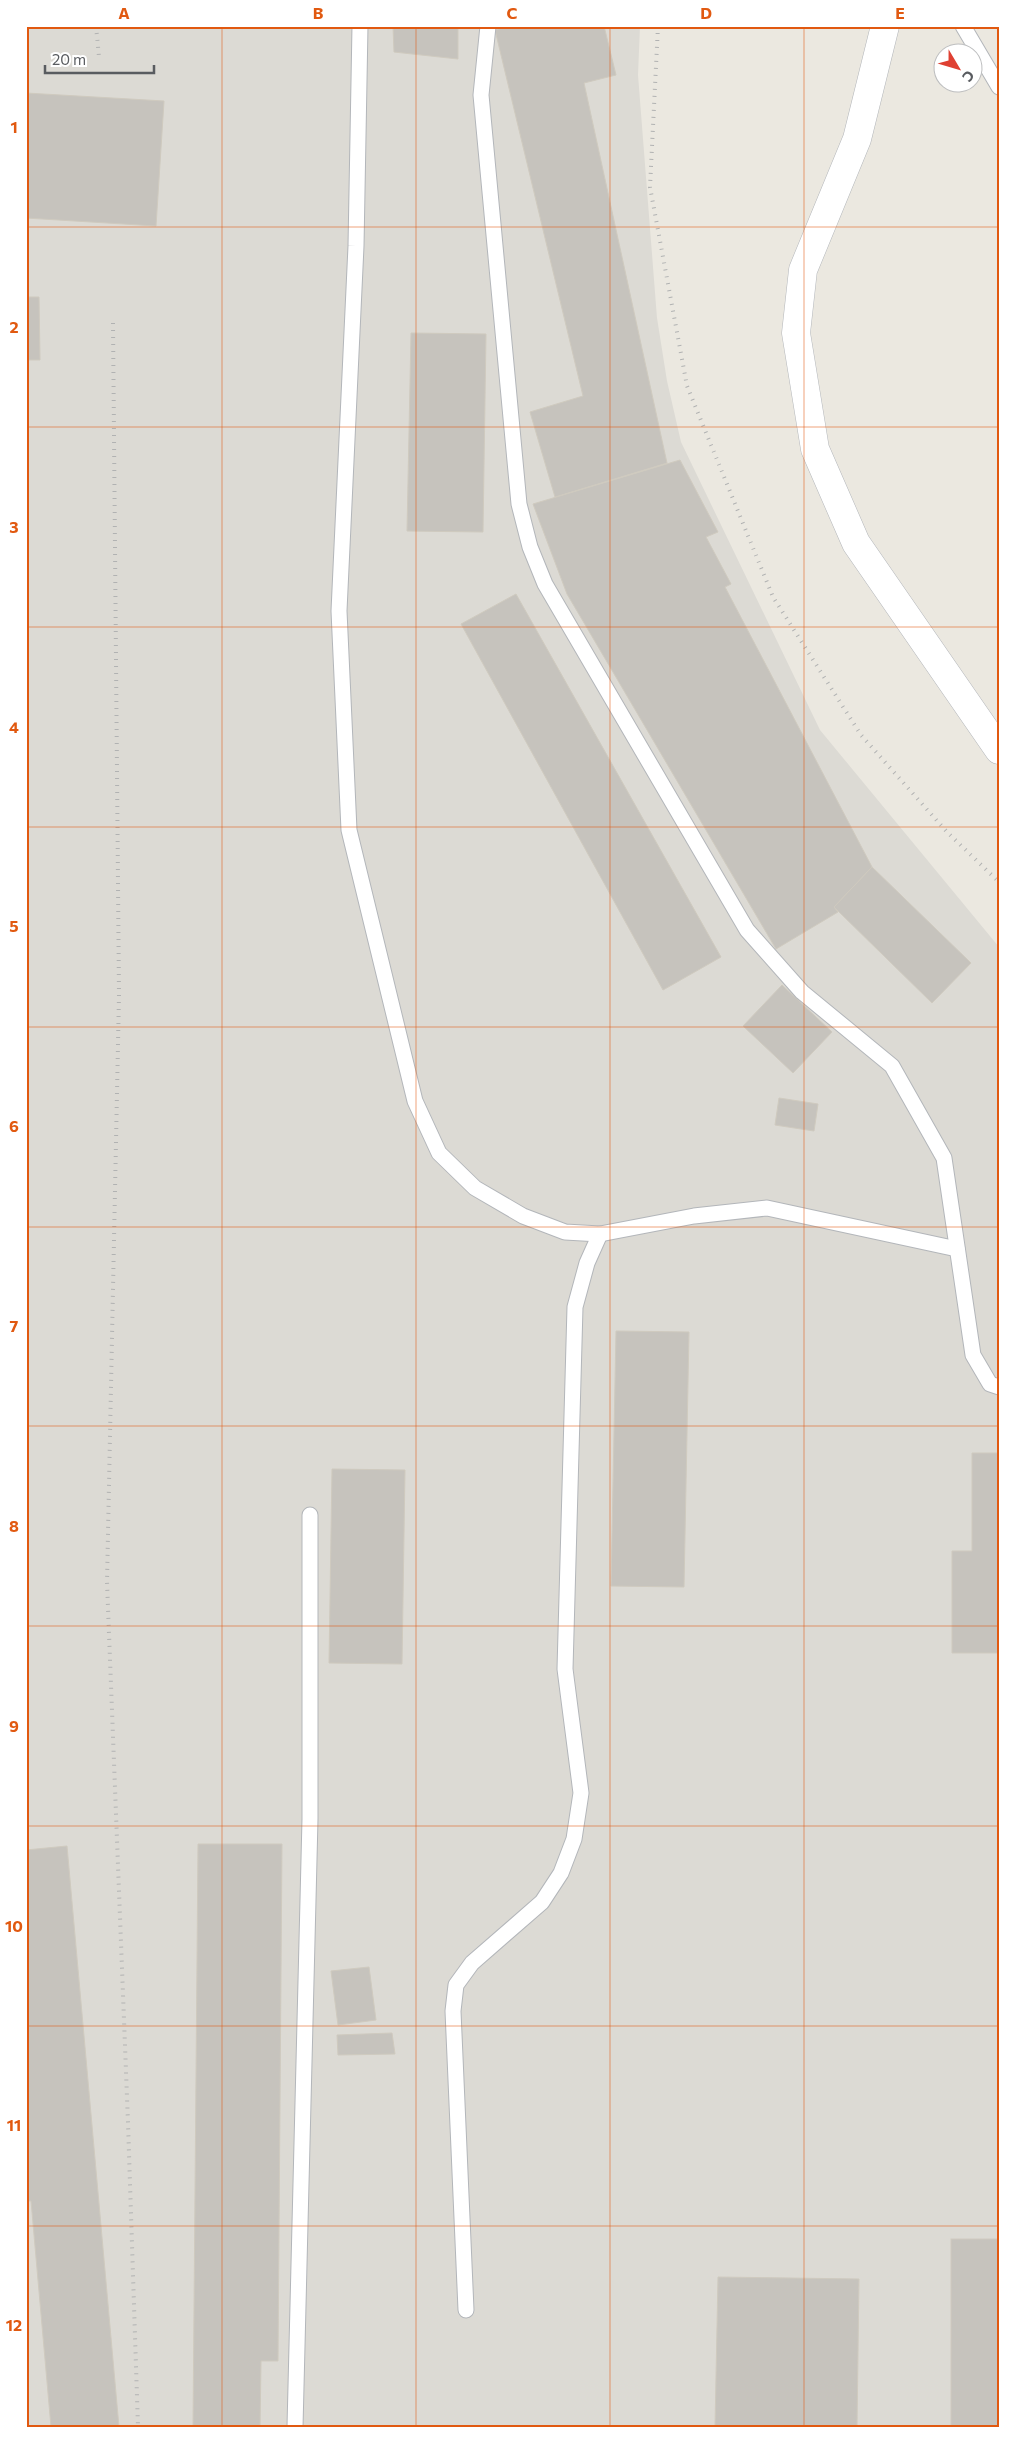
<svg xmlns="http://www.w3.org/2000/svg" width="1025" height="2453" font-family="Commissioner,sans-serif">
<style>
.industrial{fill:#dcdad4}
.building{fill:#c6c3bd;stroke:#cfcabf}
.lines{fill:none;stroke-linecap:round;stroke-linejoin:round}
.lane-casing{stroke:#b3b6ba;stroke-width:17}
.street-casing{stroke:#b3b6ba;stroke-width:29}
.lane{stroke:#fff;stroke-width:15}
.street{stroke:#fff;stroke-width:28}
.rail{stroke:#b1b2b2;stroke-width:4;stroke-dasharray:1 6;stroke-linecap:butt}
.grid{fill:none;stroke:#e15910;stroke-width:1;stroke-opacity:0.55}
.neatline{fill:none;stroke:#e15910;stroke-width:2}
.grid-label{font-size:16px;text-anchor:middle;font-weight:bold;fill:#e15910}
</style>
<rect width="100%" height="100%" fill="#ebe8e0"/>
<path class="industrial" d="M26,26H640L638,75L657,318L667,381L681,442L820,730L999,947V2427H26Z"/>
<g class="building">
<path d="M393,26H458V59L394,52Z"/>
<path d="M510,26H604L616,75L584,83L667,463L555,497L530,412L583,396L495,30Z"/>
<path d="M26,93L164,101L156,226L26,218Z"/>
<path d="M26,297H39L40,360H26Z"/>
<path d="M411,333L486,334L483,532L407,531Z"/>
<path d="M680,460L718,532L706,537L731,584L725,587L872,867L834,907L838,912L776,949L567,594L533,504Z"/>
<path d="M516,594L721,957L663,990L461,624Z"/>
<path d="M872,867L971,963L932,1003L834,907Z"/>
<path d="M782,985L832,1032L793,1073L743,1026Z"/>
<path d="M779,1098L818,1104L814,1131L775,1125Z"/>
<path d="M616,1331L689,1332L684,1587L611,1586Z"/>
<path d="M972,1453H999V1653H952V1551H972Z"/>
<path d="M332,1469L405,1470L402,1664L329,1663Z"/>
<path d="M198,1844H282L278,2361H261L260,2427H193Z"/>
<path d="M67,1846L119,2427H51L31,2201H26V1850Z"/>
<path d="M369,1967L376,2020L338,2025L331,1971Z"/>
<path d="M392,2033L395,2054L338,2055L337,2035Z"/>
<rect x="951" y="2239" width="48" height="188"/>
<path d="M718,2277L859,2279L857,2427H715Z"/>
</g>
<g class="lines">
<defs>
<g id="lane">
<path d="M360,26L356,246L339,611L349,830L415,1101L439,1153L475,1188L523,1216L565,1232L600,1234L694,1216L767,1208L957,1249"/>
<path d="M488,26L481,95L519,504L530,547L545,584L747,930L802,992L892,1066L944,1158L973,1355L990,1384L999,1387"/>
<path d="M963,26L999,87"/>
<path d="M466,2310L453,2011L456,1985L472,1963L542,1902L561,1873L574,1839L581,1793L565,1669L575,1307L587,1263L600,1234"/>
<path d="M295,2427L310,1819V1515"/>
</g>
<path id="street" d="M885,26L857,139L803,270L796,333L815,449L856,543L999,750"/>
</defs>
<use href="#lane" class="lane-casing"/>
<use href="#street" class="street-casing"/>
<use href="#lane" class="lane"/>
<use href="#street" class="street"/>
<g class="rail">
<path d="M96,26L99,57"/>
<path d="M658,26L650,187L687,386L773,597L861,735L947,832L999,882"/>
<path d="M113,323L119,995L107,1582L128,2123L138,2427"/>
</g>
</g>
<path class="grid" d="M222,26V2427M416,26V2427M610,26V2427M804,26V2427M26,227H999M26,427H999M26,627H999M26,827H999M26,1027H999M26,1227H999M26,1426H999M26,1626H999M26,1826H999M26,2026H999M26,2226H999"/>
<rect width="1025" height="2453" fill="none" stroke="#ffffff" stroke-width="55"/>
<g transform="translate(958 68) rotate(128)"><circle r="24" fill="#ffffff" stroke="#bdbebf"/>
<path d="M0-4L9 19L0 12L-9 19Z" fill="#df4032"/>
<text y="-8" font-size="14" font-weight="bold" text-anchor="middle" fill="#595c60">С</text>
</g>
<path d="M45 65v8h109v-8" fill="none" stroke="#595c60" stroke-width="2.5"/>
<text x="52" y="65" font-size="15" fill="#595c60" stroke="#ffffff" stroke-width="4" paint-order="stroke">20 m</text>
<rect x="28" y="28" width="970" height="2398" class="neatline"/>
<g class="grid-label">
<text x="124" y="19">A</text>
<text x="318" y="19">B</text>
<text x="512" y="19">C</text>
<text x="706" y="19">D</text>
<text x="900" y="19">E</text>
<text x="14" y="133">1</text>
<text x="14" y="333">2</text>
<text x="14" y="533">3</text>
<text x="14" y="733">4</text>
<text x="14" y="932">5</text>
<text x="14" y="1132">6</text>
<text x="14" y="1332">7</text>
<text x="14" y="1532">8</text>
<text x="14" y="1732">9</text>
<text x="14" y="1932">10</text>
<text x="14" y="2131">11</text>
<text x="14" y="2331">12</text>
</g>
</svg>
